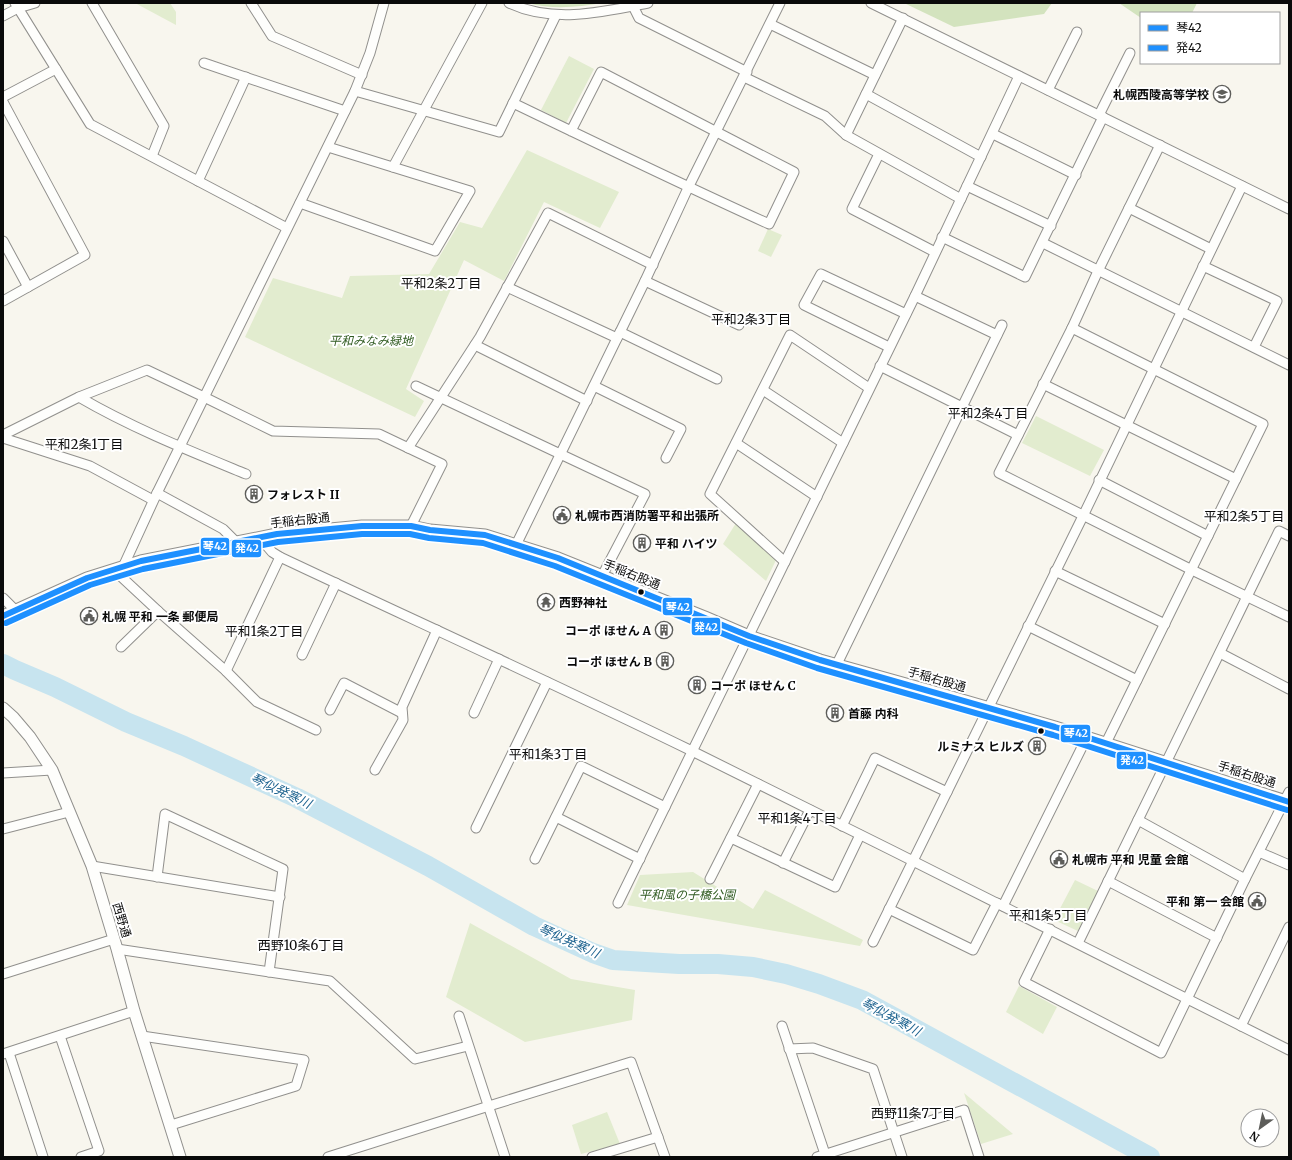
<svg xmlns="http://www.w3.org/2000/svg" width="1292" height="1160" font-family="Merriweather,'Noto Sans JP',serif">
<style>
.green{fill:#e2eccf}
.forest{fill:#d3e3be}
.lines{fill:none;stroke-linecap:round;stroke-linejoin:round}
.river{stroke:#c7e4ef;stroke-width:20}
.minor-casing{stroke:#91908d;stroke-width:11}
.tertiary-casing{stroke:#91908d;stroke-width:13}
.minor{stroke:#fefefc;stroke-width:9}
.tertiary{stroke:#fefefc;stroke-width:11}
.bus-1-casing{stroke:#fff;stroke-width:9}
.bus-2-casing{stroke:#fff;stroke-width:9}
.bus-1{stroke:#1e90ff;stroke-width:6}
.bus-2{stroke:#1e90ff;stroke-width:6}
.bus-dot{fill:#0a0a0a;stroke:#fff;stroke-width:1.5}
.labels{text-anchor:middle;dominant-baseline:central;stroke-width:4;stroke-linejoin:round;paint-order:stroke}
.poi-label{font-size:12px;font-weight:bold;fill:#0a0a0a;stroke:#fff;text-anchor:start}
.park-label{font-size:12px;font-style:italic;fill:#305b21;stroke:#fff}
.street-label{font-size:12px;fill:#0a0a0a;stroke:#fff}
.neighbourhood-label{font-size:13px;fill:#0a0a0a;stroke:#fff}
.water-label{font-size:13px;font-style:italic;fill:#1f6490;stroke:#fff}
.line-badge{stroke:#fff;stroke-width:1.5}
.badge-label{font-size:11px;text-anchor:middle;font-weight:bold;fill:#fff}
</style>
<rect width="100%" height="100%" fill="#f8f6ee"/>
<g class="green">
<path d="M135,3H170L176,12V25Z"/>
<path d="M569,56L594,69L566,123L541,110Z"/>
<path d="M527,150L619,192L600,228L544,202L504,281L464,260L406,389L424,401L415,417L245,337L273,278L342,298L350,276L429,274L460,222L482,228Z"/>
<path d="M768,229L782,235L771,257L758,251Z"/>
<path d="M1036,416L1104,450L1090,476L1022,443Z"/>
<path d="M736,523L776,560L766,581L723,544Z"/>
<path d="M693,872L753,909L765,890L863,940L860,946L627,905L640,875Z"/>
<path d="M1075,880L1098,891L1078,931L1054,920Z"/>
<path d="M470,923L571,979L635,990L632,1020L525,1042L446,997Z"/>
<path d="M1019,986L1057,1007L1043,1034L1006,1012Z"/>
<path d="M964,1093L1013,1134L981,1144Z"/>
<path d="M607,1112L620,1144L581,1154L572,1125Z"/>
</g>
<g class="forest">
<path d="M528,3H603C578,7 553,10 528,3Z"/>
<path d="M904,3H1052L1044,14L954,27Z"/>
<path d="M1119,3H1197L1192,13H1141V18Z"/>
</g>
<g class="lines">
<path class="river" d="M3,664L15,670L55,687L126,722L184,746L297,798L428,866L534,926L593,953L613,960L679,964H718L753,967L786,974L819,984L862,1000L1150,1157"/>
<defs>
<g id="minor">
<path d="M15,3L90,124L287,228"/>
<path d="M92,3L164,126L152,156"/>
<path d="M251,3L272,36L362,75"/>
<path d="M509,3C553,24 603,12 648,3"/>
<path d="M871,3L1289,209"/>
<path d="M633,6L639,18L747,72"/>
<path d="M3,16L18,8L35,3"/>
<path d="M770,24L875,75"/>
<path d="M204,63L345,111"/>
<path d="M744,77L825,116L846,135L961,199"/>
<path d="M1048,90L1077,32"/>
<path d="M355,91L499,132L556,15"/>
<path d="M866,94L981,157"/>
<path d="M3,97L56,69"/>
<path d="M3,102L85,255L3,301"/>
<path d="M513,103C598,144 683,185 769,224L794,172L601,72L571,131"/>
<path d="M1099,115L1130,53"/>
<path d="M993,134L1076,175"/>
<path d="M846,135L903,18"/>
<path d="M1160,145L1098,271L1072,328L999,473L1192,570L1289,617"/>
<path d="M879,154L852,209L935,252"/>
<path d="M393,167L482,3"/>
<path d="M198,181L246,77"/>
<path d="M967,186L1051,226"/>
<path d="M300,203L435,251L470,191L328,147"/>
<path d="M1129,208L1211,249"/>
<path d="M942,237L1025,277L1103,117"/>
<path d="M3,241L28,287"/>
<path d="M1043,243L1289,365"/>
<path d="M1203,266L1277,301L1254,347"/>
<path d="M645,281L739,325"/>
<path d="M507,287L617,338"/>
<path d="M915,296L997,335"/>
<path d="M1072,328L1263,424L1106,743"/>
<path d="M620,332L717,379"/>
<path d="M475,345L587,401"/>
<path d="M889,347L804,305L821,274L906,314"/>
<path d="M880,366L1018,435"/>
<path d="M1043,384L1236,479"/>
<path d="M416,386L645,494L602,576"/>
<path d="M594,386L681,429L666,458"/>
<path d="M763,390L843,443"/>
<path d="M79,397C132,428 190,451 246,474"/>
<path d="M3,435L79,397L147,370L204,397L273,431L379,434L442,464L411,526"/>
<path d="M3,438L90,466L153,500"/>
<path d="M736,443L817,497"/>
<path d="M408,448L480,337L548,213L653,265"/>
<path d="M1099,480L1208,536"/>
<path d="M157,493L223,529L236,542"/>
<path d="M260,538L272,552L280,557C418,622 557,685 694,752C893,850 1091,951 1289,1050"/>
<path d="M516,545L645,281L688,188L780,3"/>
<path d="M785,562L710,494L790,335L869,388"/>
<path d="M123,567L157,493L355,91L370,53L384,3"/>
<path d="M114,570L158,611L226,671L257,702L316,730"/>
<path d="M1055,571L1165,624"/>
<path d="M3,598L15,610"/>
<path d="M1028,626L1137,680"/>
<path d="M121,647L158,611"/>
<path d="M1220,653L1289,689"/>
<path d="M302,655L336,583"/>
<path d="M837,664L1002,325"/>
<path d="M226,671L280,557"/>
<path d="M330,710L344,683L402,713"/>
<path d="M474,713L499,659"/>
<path d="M375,770L403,720L402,707L437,630"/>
<path d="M3,773L52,770"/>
<path d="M556,817L640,859"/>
<path d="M1138,820L1245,879"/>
<path d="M842,826L875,758L947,792"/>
<path d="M476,828L547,682"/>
<path d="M3,829L69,812"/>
<path d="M731,838L835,887L860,835"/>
<path d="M1259,852L1289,865"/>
<path d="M535,859L581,766L665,807"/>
<path d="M783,863L810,810"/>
<path d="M92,866L280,897"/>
<path d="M157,877L165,814L283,869L269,972"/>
<path d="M710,879L758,784"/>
<path d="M1108,881L1217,938"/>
<path d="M618,903L915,296L1019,76"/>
<path d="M1003,906L1087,737"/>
<path d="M889,909L973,950L997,903"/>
<path d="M1050,929L1024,982L1161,1053L1245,879L1289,792"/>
<path d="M873,942L1083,516L1242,186"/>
<path d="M1078,943L1279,531L1289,536"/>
<path d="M117,949L330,981L415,1059L468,1046"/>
<path d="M3,974L114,939"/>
<path d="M459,1016L505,1157"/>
<path d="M782,1026L826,1157"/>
<path d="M1241,1026L1289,927"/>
<path d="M60,1036L99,1151L81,1157"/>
<path d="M142,1036L304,1060L296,1086L171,1125"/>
<path d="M789,1049L813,1048L873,1069L902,1157"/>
<path d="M9,1053L43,1157"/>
<path d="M3,1054L134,1011"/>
<path d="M328,1157L489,1106L631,1062L665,1157"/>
<path d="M592,1157L658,1137"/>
<path d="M817,1157L964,1110L979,1157"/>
</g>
<g id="tertiary">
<path d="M3,616L87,578L141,561L277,534L362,526H411L430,530L485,535L558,558L705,617L749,636L820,660L931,691L1055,727L1289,802"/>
<path d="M3,708L13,717L30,737L52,770L92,866L117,949L134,1011L180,1157"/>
</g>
</defs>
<use href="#minor" class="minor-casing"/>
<use href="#tertiary" class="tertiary-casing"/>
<use href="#minor" class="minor"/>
<use href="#tertiary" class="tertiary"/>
<defs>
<path id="bus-1" d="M3,616L87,578L141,561L277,534L362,526H411L430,530L485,535L558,558L749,636L820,660L1055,727L1289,802"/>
<path id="bus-2" d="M6,623L90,585L143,569L278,542L362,534H410L429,538L483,543L555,566L746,643L817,668L1053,735L1287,810"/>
</defs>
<use href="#bus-1" class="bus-1-casing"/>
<use href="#bus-2" class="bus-2-casing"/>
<use href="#bus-1" class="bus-1"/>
<use href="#bus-2" class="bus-2"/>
</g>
<defs>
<symbol id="school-ring" viewBox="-11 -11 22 22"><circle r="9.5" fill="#fff" stroke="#5d5d5a" stroke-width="1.5"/><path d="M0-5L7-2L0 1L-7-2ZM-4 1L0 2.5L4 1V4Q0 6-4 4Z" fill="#5d5d5a"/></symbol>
<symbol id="building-ring" viewBox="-11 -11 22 22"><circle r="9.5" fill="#fff" stroke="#5d5d5a" stroke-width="1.5"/><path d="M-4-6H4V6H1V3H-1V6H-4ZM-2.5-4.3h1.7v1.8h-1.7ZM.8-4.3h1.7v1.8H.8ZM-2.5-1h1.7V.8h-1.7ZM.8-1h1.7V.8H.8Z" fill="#5d5d5a"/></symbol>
<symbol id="civic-ring" viewBox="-11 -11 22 22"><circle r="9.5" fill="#fff" stroke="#5d5d5a" stroke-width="1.5"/><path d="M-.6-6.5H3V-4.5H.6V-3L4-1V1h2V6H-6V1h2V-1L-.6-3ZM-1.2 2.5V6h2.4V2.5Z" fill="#5d5d5a"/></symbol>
<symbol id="temple-ring" viewBox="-11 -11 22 22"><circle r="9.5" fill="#fff" stroke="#5d5d5a" stroke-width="1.5"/><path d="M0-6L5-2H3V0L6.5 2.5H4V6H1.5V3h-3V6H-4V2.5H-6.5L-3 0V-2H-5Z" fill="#5d5d5a"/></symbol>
</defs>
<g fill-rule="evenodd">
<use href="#school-ring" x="1212" y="84" width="20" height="20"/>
<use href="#building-ring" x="244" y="484" width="20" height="20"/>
<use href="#civic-ring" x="552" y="505" width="20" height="20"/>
<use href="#building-ring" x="632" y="533" width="20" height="20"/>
<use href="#temple-ring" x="536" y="592" width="20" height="20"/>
<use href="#civic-ring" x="79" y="606" width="20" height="20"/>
<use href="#building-ring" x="654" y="620" width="20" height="20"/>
<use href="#building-ring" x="655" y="651" width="20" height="20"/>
<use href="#building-ring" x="687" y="675" width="20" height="20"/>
<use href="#building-ring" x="825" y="703" width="20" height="20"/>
<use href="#building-ring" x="1027" y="736" width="20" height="20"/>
<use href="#civic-ring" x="1049" y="849" width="20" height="20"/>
<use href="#civic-ring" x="1247" y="891" width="20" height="20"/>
</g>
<g class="bus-dot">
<circle cx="641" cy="592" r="3.5"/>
<circle cx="1041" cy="731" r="3.5"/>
</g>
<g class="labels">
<g class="poi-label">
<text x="1209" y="94" text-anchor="end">札幌西陵高等学校</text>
<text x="267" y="494">フォレスト II</text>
<text x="575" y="515">札幌市西消防署平和出張所</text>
<text x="655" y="543">平和 ハイツ</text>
<text x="559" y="602">西野神社</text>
<text x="102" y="616">札幌 平和 一条 郵便局</text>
<text x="651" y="630" text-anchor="end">コーポ ほせん A</text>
<text x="652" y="661" text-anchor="end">コーポ ほせん B</text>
<text x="710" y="685">コーポ ほせん C</text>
<text x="848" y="713">首藤 内科</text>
<text x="1024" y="746" text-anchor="end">ルミナス ヒルズ</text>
<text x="1072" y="859">札幌市 平和 児童 会館</text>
<text x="1244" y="901" text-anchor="end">平和 第一 会館</text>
</g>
<g class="park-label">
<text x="371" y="340">平和みなみ緑地</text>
<text x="687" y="894">平和風の子橋公園</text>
</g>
<g class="street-label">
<text transform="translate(300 520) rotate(-6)">手稲右股通</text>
<text transform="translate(632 574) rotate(22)">手稲右股通</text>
<text transform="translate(937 679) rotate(16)">手稲右股通</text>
<text transform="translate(1247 774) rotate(18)">手稲右股通</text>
<text transform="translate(122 920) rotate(73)">西野通</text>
</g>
<g class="neighbourhood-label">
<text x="441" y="283">平和2条2丁目</text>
<text x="751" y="319">平和2条3丁目</text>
<text x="988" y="413">平和2条4丁目</text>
<text x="84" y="444">平和2条1丁目</text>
<text x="1244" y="516">平和2条5丁目</text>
<text x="264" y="631">平和1条2丁目</text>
<text x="548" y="754">平和1条3丁目</text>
<text x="797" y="818">平和1条4丁目</text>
<text x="1048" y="915">平和1条5丁目</text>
<text x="301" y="945">西野10条6丁目</text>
<text x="913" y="1113">西野11条7丁目</text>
</g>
<g class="water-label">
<text transform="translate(281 791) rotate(25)">琴似発寒川</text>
<text transform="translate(569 941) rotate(24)">琴似発寒川</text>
<text transform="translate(891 1017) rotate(28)">琴似発寒川</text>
</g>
</g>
<g class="line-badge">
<rect x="200" y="537" width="30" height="19" rx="4" fill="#1e90ff"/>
<rect x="231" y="539" width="31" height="19" rx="4" fill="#1e90ff"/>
<rect x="662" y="597" width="31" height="19" rx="4" fill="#1e90ff"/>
<rect x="691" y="617" width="30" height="19" rx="4" fill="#1e90ff"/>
<rect x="1060" y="724" width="31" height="19" rx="4" fill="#1e90ff"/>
<rect x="1116" y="751" width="31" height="19" rx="4" fill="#1e90ff"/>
</g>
<g class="badge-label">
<text x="215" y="550">琴42</text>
<text x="247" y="552">発42</text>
<text x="678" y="611">琴42</text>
<text x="706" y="631">発42</text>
<text x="1076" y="737">琴42</text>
<text x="1132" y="764">発42</text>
</g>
<rect width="1292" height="1160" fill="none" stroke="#0a0a0a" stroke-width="8"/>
<rect x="1140" y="12" width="140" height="52" fill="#ffffff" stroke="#9d9d9d"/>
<rect x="1148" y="25" width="20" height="6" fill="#1e90ff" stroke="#9d9d9d"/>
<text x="1176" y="32" font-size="12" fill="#0a0a0a">琴42</text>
<rect x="1148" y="45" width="20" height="6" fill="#1e90ff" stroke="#9d9d9d"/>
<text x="1176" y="52" font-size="12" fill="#0a0a0a">発42</text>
<g transform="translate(1260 1128) rotate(213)"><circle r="19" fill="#ffffff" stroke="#9d9d9d"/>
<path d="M0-3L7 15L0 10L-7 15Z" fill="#5d5d5a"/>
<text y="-6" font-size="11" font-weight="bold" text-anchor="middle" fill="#0a0a0a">N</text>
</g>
</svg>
